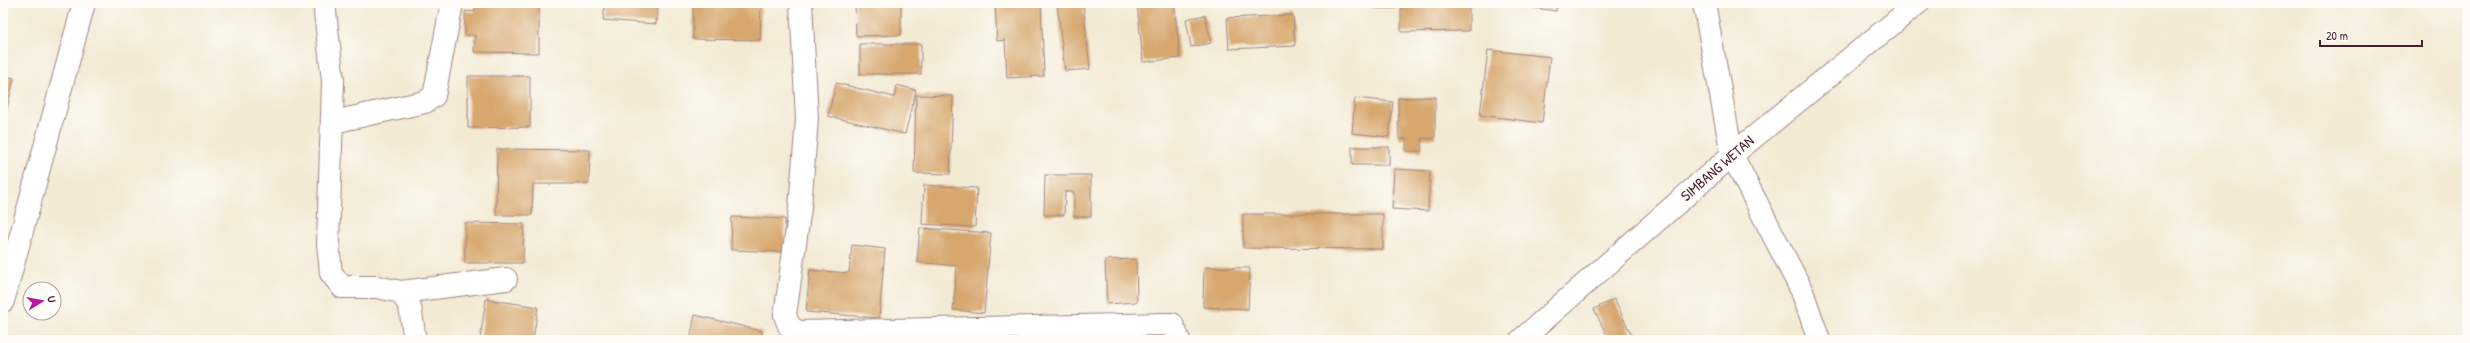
<svg xmlns="http://www.w3.org/2000/svg" width="2470" height="343" font-family="'Patrick Hand',sans-serif">
<style>
.building{fill:#d7a76e}
.lines{fill:none;stroke-linecap:round;stroke-linejoin:round}
.minor-casing{stroke:#9e8480;stroke-width:24}
.tertiary-casing{stroke:#9e8480;stroke-width:24}
.minor{stroke:#fff;stroke-width:22}
.tertiary{stroke:#fff;stroke-width:22}
.labels{text-anchor:middle;dominant-baseline:central;stroke-width:4;stroke-linejoin:round;paint-order:stroke}
.street-label{font-size:15px;fill:#4a1f2b;stroke:#fdfcf7}
</style>
<rect width="100%" height="100%" fill="#fdfcf7"/>
<filter id="ink" filterUnits="userSpaceOnUse"><feTurbulence type="fractalNoise" baseFrequency=".025" numOctaves="2"/><feDisplacementMap in="SourceGraphic" scale="8" xChannelSelector="R" yChannelSelector="G"/><feConvolveMatrix kernelMatrix="1 2 1 2 8 2 1 2 1" color-interpolation-filters="sRGB"/></filter>
<filter id="wash" filterUnits="userSpaceOnUse"><feTurbulence type="fractalNoise" baseFrequency=".012" numOctaves="4" result="noise"/><feDisplacementMap in="SourceGraphic" scale="16" xChannelSelector="R" yChannelSelector="G"/><feGaussianBlur stdDeviation="0.9" result="paint"/><feColorMatrix in="noise" values="0 0 0 0 0 0 0 0 0 0 0 0 0 0 0 0 0 1.4 0 .05"/><feComposite in="paint" operator="in"/></filter>
<g filter="url(#wash)">
<rect width="100%" height="100%" fill="#f3ead4"/>
<g id="blocks">
<g class="building">
<path d="M475,3H539V53L474,52L475,35H465V11L475,12Z"/>
<path d="M605,3H658L656,24L603,20Z"/>
<path d="M693,3H761L760,40L693,39Z"/>
<path d="M855,3H901V35L856,36Z"/>
<path d="M995,3H1041L1044,76L1007,78L1005,40L997,41Z"/>
<path d="M1057,3H1083L1090,69L1065,71Z"/>
<path d="M1137,3H1174L1180,58L1143,62Z"/>
<rect x="1373" y="3" width="23" height="5"/>
<path d="M1401,3H1469V31L1401,32Z"/>
<path d="M1502,3H1557L1556,11Z"/>
<path d="M1205,15L1211,43L1191,47L1186,19Z"/>
<path d="M1293,15L1295,46L1229,49L1227,18Z"/>
<rect x="860" y="44" width="61" height="30"/>
<path d="M1488,50L1550,57L1542,123L1480,115Z"/>
<path d="M3,75L14,78L4,122H3Z"/>
<path d="M468,76H530V127L468,128Z"/>
<path d="M836,83L894,97L897,85L916,90L905,134L828,116Z"/>
<path d="M916,95L953,96L950,174L914,173Z"/>
<path d="M1435,97V138L1421,139L1422,151H1406V139H1399L1398,98Z"/>
<path d="M1355,98L1393,102L1389,137L1352,133Z"/>
<rect x="1352" y="147" width="37" height="18"/>
<path d="M497,149L590,150L589,184H533L532,215H496Z"/>
<path d="M1394,169L1430,171L1428,211L1392,209Z"/>
<path d="M1045,175H1091V217H1074V192H1065L1064,215H1044Z"/>
<path d="M924,185L977,188L975,227L922,224Z"/>
<path d="M1243,214H1383V249L1243,248Z"/>
<path d="M732,217L785,219V252L731,250Z"/>
<path d="M465,223L524,224L523,263H465Z"/>
<path d="M920,228L991,233L984,313L953,310L957,266L917,262Z"/>
<path d="M852,245L885,249L879,318L806,312L810,270L849,273Z"/>
<path d="M1136,259L1137,302L1107,304L1105,260Z"/>
<path d="M1204,267L1250,268L1248,309L1203,307Z"/>
<path d="M486,299L538,307L533,340H480Z"/>
<path d="M1614,299L1634,340H1609L1594,309Z"/>
<path d="M695,315L762,331L761,340H690Z"/>
<path d="M1173,329V340H988V336Z"/>
</g>
</g>
</g>
<g filter="url(#ink)">
<use href="#blocks" fill-opacity="0" stroke="#9e8480" stroke-width="1"/>
<g class="lines">
<defs>
<g id="minor">
<path d="M324,3L333,81L328,244L331,273L342,287H377L401,292L410,307L415,340"/>
<path d="M801,3L807,119L800,208L785,315L789,326L798,332L1167,324H1172L1179,340"/>
<path d="M1704,3L1732,155L1802,291L1819,340"/>
<path d="M333,122L425,102L434,96L452,3"/>
<path d="M401,292L506,279"/>
<path d="M3,301L84,3"/>
</g>
<path id="tertiary" d="M1521,340L1732,155L1918,3"/>
</defs>
<use href="#minor" class="minor-casing"/>
<use href="#tertiary" class="tertiary-casing"/>
<use href="#minor" class="minor"/>
<use href="#tertiary" class="tertiary"/>
</g>
</g>
<g class="labels">
<g class="street-label">
<text transform="translate(1717 168) rotate(-41)">SIMBANG WETAN</text>
</g>
</g>
<rect width="2470" height="343" fill="none" stroke="#fdfcf7" stroke-width="16"/>
<g transform="translate(42 301) rotate(79)"><circle r="19" fill="#fdfcf7" stroke="#b5a4a5"/>
<path d="M0-3L7 15L0 10L-7 15Z" fill="#b5179e"/>
<text y="-6" font-size="11" font-weight="bold" text-anchor="middle" fill="#4a1f2b">U</text>
</g>
<path d="M2320 40v6h102v-6" fill="none" stroke="#4a1f2b" stroke-width="2"/>
<text x="2326" y="40" font-size="12" fill="#4a1f2b" stroke="#fdfcf7" stroke-width="3" paint-order="stroke">20 m</text>
</svg>
